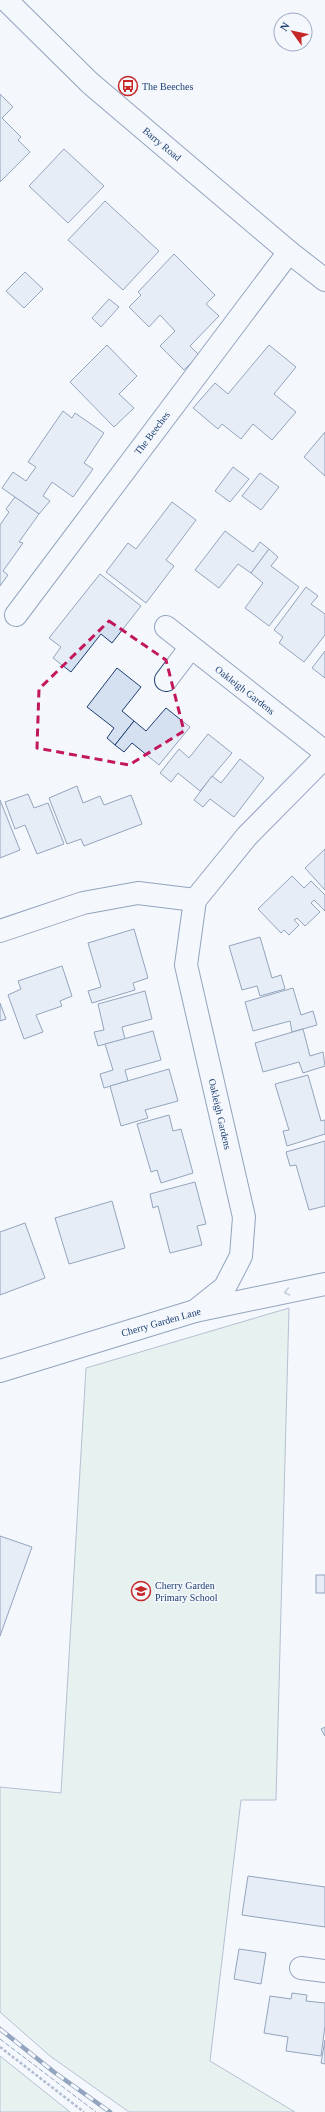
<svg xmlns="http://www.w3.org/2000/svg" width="325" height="2112" font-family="'Times New Roman',serif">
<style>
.green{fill:#d7e8df;stroke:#687fa3}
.building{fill:#d5e0f0;stroke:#1d3f73}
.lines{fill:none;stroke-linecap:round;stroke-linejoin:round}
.minor-casing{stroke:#1d3f73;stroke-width:24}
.major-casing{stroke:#1d3f73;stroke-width:24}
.path{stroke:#5e769c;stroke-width:2.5;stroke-dasharray:3 2;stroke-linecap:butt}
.minor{stroke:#f4f7fb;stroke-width:22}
.major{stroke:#f4f7fb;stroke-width:22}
.rail-casing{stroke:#1d3f73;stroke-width:4.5}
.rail{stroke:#f4f7fb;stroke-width:3;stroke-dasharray:9;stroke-linecap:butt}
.fence{stroke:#1d3f73;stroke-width:1;stroke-dasharray:5 2;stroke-linecap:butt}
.oneway{stroke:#889bb7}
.marked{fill:none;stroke:#c2185b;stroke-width:3;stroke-dasharray:8 5;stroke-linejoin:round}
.labels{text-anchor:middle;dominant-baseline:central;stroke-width:3;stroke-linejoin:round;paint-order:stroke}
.poi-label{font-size:10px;fill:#1d3f73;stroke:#f4f7fb;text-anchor:start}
.street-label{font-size:10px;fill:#1d3f73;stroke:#f4f7fb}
</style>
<rect width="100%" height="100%" fill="#f4f7fb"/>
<g class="green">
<path d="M289,1308L276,1800H241L210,2061L295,2112H129L50,2056L0,2012V1787L61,1793L86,1368Z"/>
<path d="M0,2056L70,2112H0Z"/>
</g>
<g class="building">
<path d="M0,94L13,107L2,118L21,137L18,140L30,152L0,182Z"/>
<path d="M64,149L104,186L68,223L29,186Z"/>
<path d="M105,201L159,251L123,290L68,240Z"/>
<path d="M174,254L215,295L206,304L219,316L190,346L199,355L184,370L160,346L175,331L160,315L149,327L129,307L141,295L138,292Z"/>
<path d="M25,272L43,289L24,308L6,291Z"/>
<path d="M109,299L119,307L101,327L92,318Z"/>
<path d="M107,345L137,376L119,394L134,408L114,427L70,382Z"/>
<path d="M269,345L296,367L274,394L296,412L272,440L253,424L241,439L222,424L218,429L193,408L215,383L228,394Z"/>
<path d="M63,411L72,418L75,413L104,433L84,463L93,469L73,497L52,482L43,496L50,501L39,514L2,488L13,472L26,481L36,467L28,462Z"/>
<path d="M325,432V476L304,457Z"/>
<path d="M233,467L249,479L230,502L215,491Z"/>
<path d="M260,473L279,487L261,510L242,496Z"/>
<path d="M15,497L39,514L19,542L23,543L3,571L8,575L0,586V525L9,512L6,509Z"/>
<path d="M172,502L196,520L166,560L174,566L146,603L106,572L128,543L136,549Z"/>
<path d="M225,531L253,552L260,542L269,549L251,573L238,564L219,588L195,570Z"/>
<path d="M269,549L278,557L271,566L299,587L269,626L245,608L263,583L251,573Z"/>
<path d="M100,574L141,606L112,643L101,634L71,672L53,658L61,647L49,638Z"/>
<path d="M306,587L318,596L311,604L325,614V635L304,662L279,643L283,637L274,630Z"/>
<path d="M325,651V678L312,668Z"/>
<path d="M117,668L141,687L122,711L134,721L115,745L107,738L114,728L87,707Z"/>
<path d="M166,708L190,727L159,765L132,743L124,752L115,745L134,721L146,731Z"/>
<path d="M208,734L232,753L200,791L178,773L171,782L160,773L179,749L189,758Z"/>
<path d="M240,759L264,778L234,817L210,799L203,807L194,800L212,776L221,783Z"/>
<path d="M77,786L83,803L100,796L104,805L131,795L142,824L84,846L81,839L67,844L49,798Z"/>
<path d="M28,794L34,808L48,803L64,844L37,854L25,825L15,829L5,802Z"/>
<path d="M0,800L20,850L0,858Z"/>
<path d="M325,849V890L305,868Z"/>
<path d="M292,876L304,888L311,881L325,895V911L314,900L311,903L320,912L305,926L297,918L294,920L299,925L289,935L284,930L281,933L258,909Z"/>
<path d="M134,929L148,978L133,983L135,990L92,1003L88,991L101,987L88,943Z"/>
<path d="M260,937L272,978L281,975L285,989L260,996L257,986L242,990L229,946Z"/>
<path d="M62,966L72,996L60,1001L62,1006L36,1015L43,1032L24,1039L8,995L21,989L18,981Z"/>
<path d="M293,988L301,1015L313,1011L317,1025L292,1032L290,1021L253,1031L245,1002Z"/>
<path d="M145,991L152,1019L122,1027L125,1039L98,1046L94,1032L104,1030L98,1004Z"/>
<path d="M0,1003L6,1019L0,1021Z"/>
<path d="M303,1029L310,1056L323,1052L325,1066L303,1073L299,1062L263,1072L255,1043Z"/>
<path d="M153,1031L161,1060L125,1070L128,1081L104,1088L100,1074L113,1070L105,1044Z"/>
<path d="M169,1069L178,1101L145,1110L148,1118L121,1126L110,1086Z"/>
<path d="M308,1075L321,1121L325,1120V1134L287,1146L283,1131L289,1130L275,1084Z"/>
<path d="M169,1115L173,1131L181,1129L193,1173L161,1183L157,1170L151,1172L137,1124Z"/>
<path d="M325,1141V1206L309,1210L296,1165L290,1166L286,1152Z"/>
<path d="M195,1182L206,1224L197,1226L202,1245L170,1253L158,1206L153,1208L150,1194Z"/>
<path d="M112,1201L125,1248L69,1264L55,1218Z"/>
<path d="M25,1223L45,1278L0,1295V1232Z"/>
<path d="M0,1536L32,1547L0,1636Z"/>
<rect x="316" y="1575" width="9" height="18"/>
<path d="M325,1727V1736L321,1729Z"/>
<path d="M248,1876L325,1887V1927L242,1915Z"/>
<path d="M239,1949L266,1953L261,1984L234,1979Z"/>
<path d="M292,1993L307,1995L306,2001L325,2003V2026L321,2056L286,2051L288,2037L264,2033L270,1996L291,1999Z"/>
<path d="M325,2040V2064L321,2063Z"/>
</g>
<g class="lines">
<defs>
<g id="minor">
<path d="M16,615L289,252"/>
<path d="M166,627L325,752"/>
<path d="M166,680L191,647"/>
<path d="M0,931L83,903L138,893L195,900"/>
<path d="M195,1311L225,1287L241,1256L244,1217L186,965L195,900L247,836L325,757"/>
<path d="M0,1371L195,1311L325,1284"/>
<path d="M301,1968L325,1971"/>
</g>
<path id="major" d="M6,0L90,83L289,252L325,280"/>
</defs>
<use href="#minor" class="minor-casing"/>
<use href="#major" class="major-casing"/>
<path class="path" d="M0,2047L84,2112"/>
<use href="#minor" class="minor"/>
<use href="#major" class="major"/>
<defs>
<path id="rail" d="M0,2029L54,2072L110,2112"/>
</defs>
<use href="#rail" class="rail-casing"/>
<use href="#rail" class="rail"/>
<path class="fence" d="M0,2039L96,2112"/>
</g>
<defs><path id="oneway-chevron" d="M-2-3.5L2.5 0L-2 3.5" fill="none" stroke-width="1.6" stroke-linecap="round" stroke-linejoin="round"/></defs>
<use class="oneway" href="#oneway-chevron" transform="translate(287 1292) rotate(168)"/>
<path d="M0 0H325V2112H0ZM109,621L166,660L184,731L129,765L37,748L39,689Z" fill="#f4f7fb" fill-opacity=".55" fill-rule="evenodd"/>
<path class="marked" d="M109,621L166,660L184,731L129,765L37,748L39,689Z"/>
<defs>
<symbol id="bus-ring" viewBox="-11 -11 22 22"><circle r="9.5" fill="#f4f7fb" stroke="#c62828" stroke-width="1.5"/><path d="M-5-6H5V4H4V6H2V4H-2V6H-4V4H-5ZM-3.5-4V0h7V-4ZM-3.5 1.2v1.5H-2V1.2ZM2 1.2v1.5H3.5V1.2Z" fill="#c62828"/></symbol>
<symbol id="school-ring" viewBox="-11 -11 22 22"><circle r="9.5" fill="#f4f7fb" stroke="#c62828" stroke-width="1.5"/><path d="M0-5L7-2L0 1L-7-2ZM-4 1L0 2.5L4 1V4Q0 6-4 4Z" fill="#c62828"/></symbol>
</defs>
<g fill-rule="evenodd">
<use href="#bus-ring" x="117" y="75" width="22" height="22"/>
<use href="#school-ring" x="130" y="1580" width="22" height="22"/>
</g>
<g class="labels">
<g class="poi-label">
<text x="142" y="86">The Beeches</text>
<text x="155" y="1585">Cherry Garden<tspan x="155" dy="12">Primary School</tspan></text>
</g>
<g class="street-label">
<text transform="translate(162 144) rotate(40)">Barry Road</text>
<text transform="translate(152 433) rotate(-53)">The Beeches</text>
<text transform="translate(245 690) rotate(38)">Oakleigh Gardens</text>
<text transform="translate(220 1114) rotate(77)">Oakleigh Gardens</text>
<text transform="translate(161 1322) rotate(-16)">Cherry Garden Lane</text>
</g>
</g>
<g transform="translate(293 32) rotate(303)"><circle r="19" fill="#f4f7fb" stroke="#9eadc5"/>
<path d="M0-3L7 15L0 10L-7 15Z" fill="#c62828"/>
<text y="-6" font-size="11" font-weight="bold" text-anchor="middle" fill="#1d3f73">N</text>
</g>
</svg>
